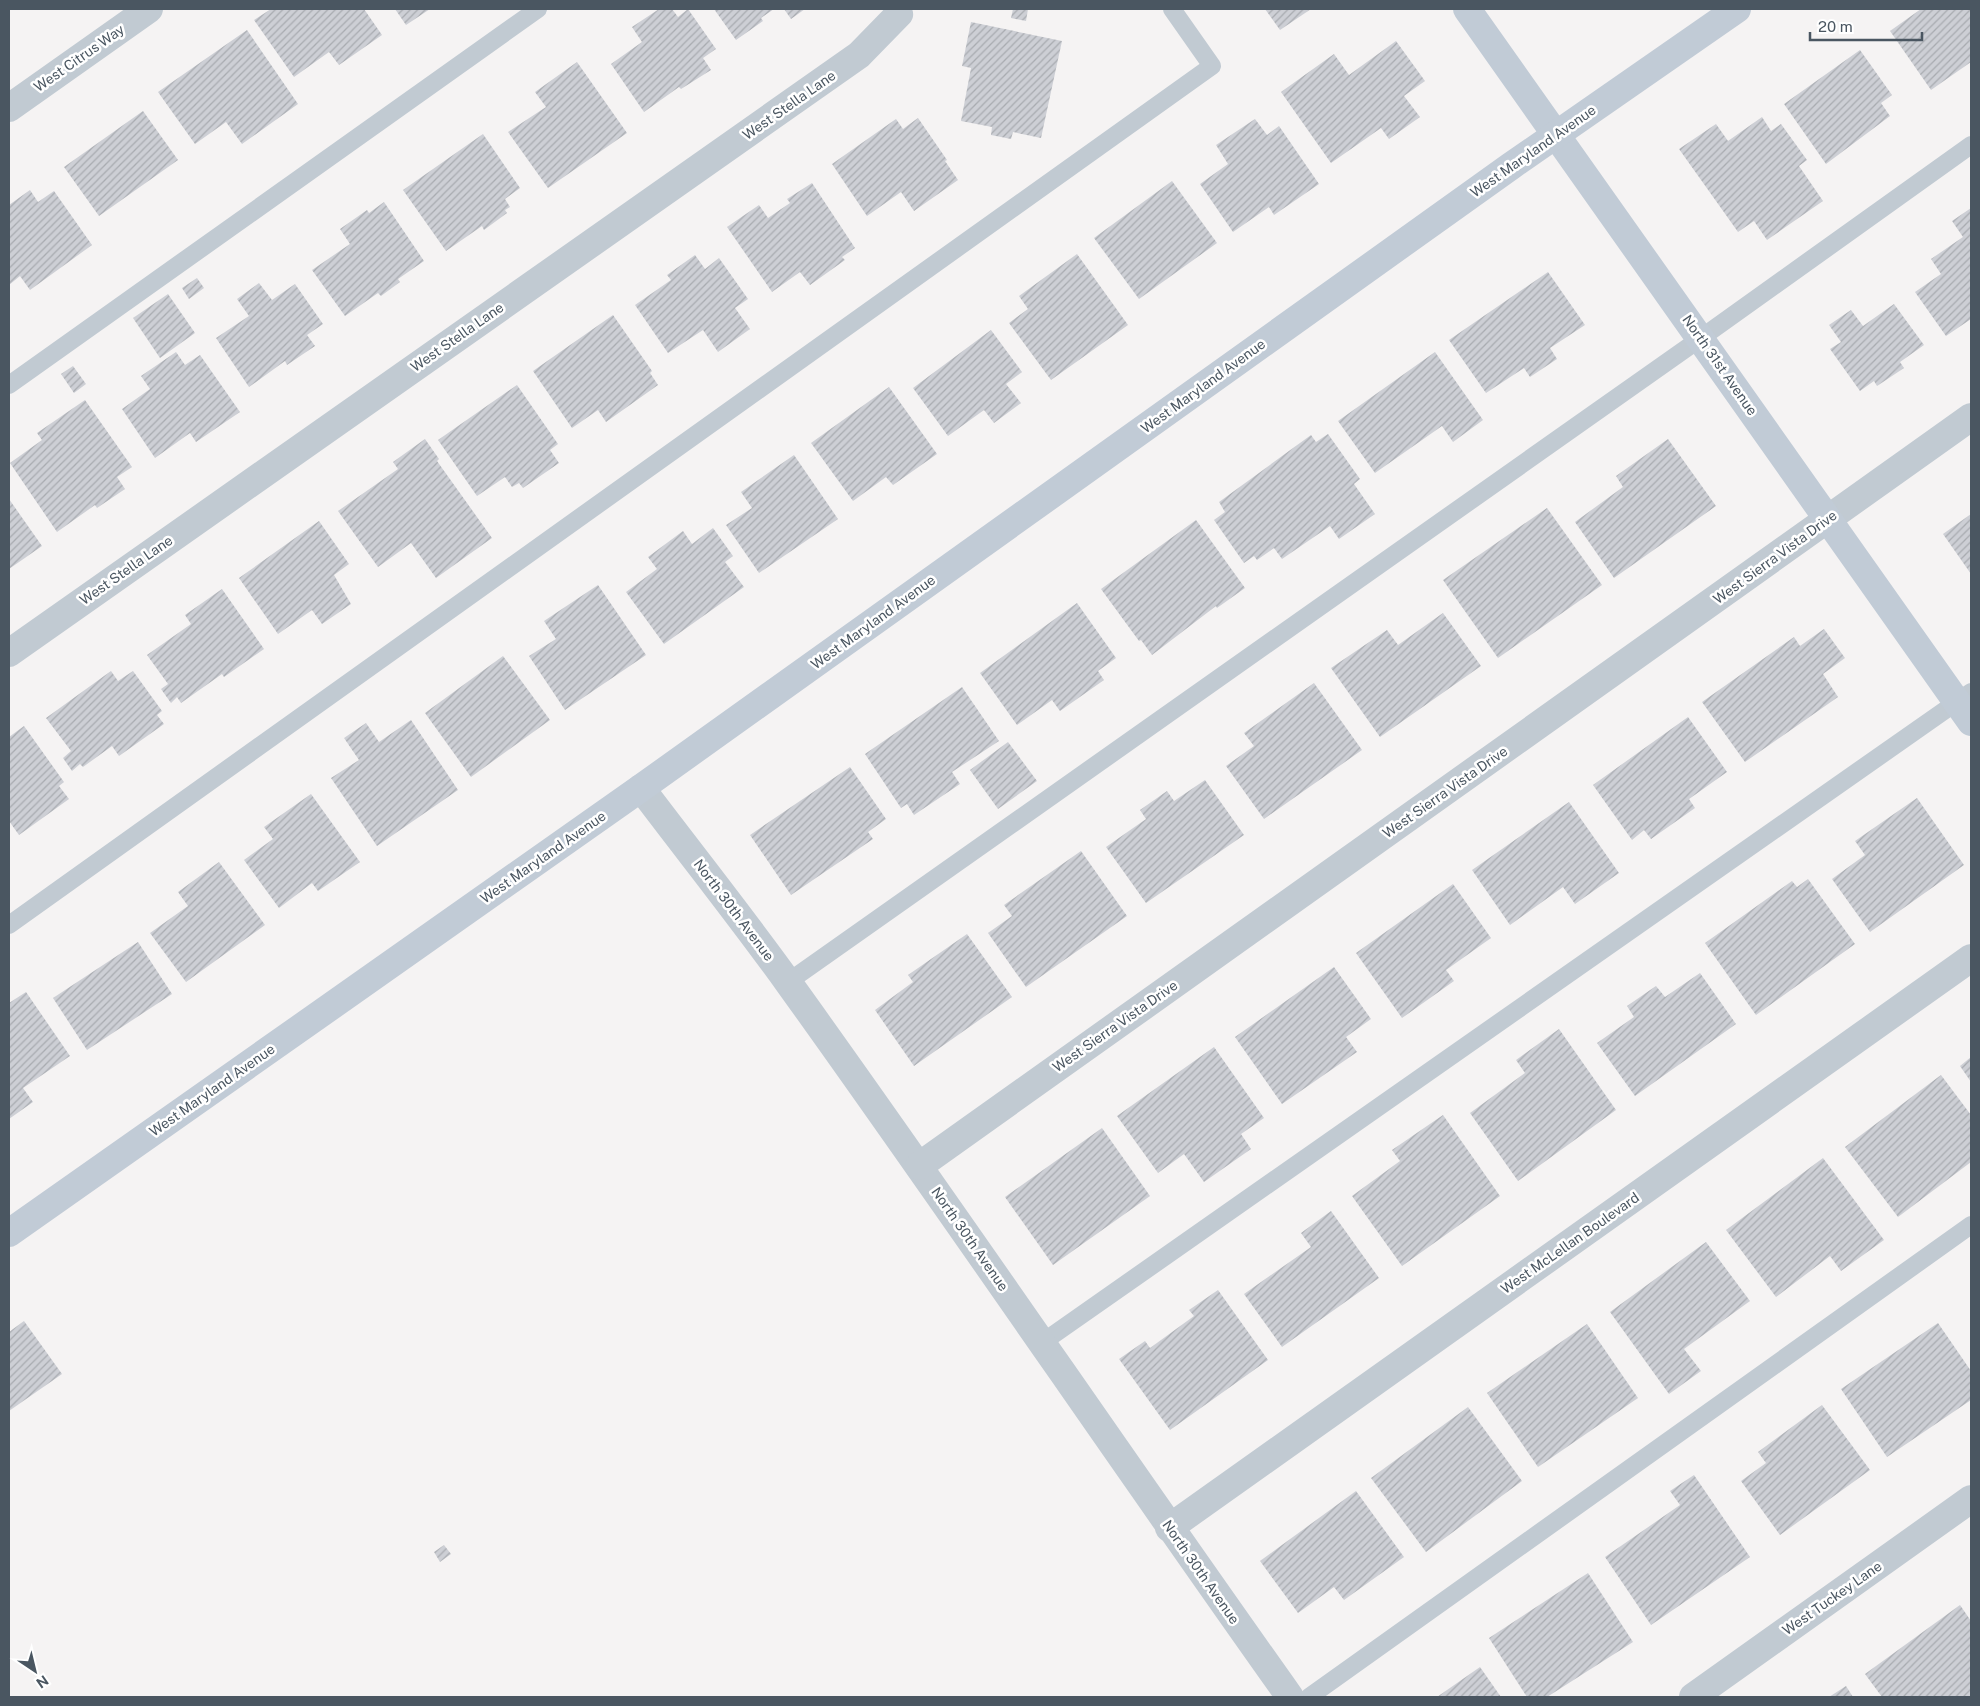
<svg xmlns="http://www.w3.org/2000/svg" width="1980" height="1706" font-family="'Public Sans',sans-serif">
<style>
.building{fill:url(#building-hatch)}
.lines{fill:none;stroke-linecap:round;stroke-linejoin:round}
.lane{stroke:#c1cad2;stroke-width:18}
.street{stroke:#c1cad2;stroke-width:28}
.secondary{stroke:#c1cbd6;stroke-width:28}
.labels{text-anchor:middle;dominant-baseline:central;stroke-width:5;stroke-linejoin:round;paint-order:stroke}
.street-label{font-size:14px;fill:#4a5661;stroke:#fff}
</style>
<defs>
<pattern id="building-hatch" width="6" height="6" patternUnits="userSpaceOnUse" patternTransform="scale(1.25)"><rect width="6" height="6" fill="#cdcfd5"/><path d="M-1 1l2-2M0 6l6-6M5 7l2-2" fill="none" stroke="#a8abb0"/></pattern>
</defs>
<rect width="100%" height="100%" fill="#f5f3f3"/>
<g class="building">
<path d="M271,9H364L382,35L339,65L329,52L294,77L254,20Z"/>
<path d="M395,9H430L406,25Z"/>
<path d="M659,9H672L678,17L688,9L716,49L703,58L711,70L681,89L679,87L644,112L611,64L642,42L632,27Z"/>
<path d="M714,9H774L761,18L763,21L736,40Z"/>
<path d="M784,9H805L791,19Z"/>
<path d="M1013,9H1028L1026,21L1011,18Z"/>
<path d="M1265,9H1311L1280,30Z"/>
<path d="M1921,9H1971V62L1931,90L1890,31Z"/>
<path d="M971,22L1062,41L1041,138L1013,132L1011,139L991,135L992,127L961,121L971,68L962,66Z"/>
<path d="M247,30L298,104L242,144L226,122L195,144L158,92Z"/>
<path d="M1396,41L1425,81L1404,96L1420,117L1389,139L1381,128L1331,163L1281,92L1334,54L1349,75Z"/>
<path d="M1860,50L1892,95L1881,103L1890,116L1826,164L1784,104Z"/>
<path d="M577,62L627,133L548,188L508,132L546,107L535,92Z"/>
<path d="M143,111L178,160L99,216L64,167Z"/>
<path d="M1762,117L1771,131L1781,124L1807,160L1799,166L1823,201L1767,240L1754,221L1738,232L1679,149L1716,124L1728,141Z"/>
<path d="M918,118L947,160L945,161L958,180L914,211L901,192L867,216L832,164L896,119L903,129Z"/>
<path d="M1255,119L1267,135L1279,126L1319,184L1274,215L1269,207L1233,232L1200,184L1228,164L1216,145Z"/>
<path d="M483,134L520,188L505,199L510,207L505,210L507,213L484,230L482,226L446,251L403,190Z"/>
<path d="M1172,181L1217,243L1139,299L1094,238Z"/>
<path d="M812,183L855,248L842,257L845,260L810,285L800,272L772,292L727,227L759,205L768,218L790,203L787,199Z"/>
<path d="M30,190L38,202L54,191L92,245L30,290L20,276L9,285V205Z"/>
<path d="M384,202L424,261L398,279L400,282L381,296L378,293L345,316L312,270L350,244L340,229L367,210L369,213Z"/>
<path d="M1971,208V319L1946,336L1915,292L1941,274L1931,259L1963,237L1952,221Z"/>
<path d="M1077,254L1128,325L1051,380L1009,323L1028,309L1019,296Z"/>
<path d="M695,255L705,269L719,258L748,299L735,308L750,329L718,352L703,330L668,353L635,305L671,280L667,275Z"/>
<path d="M1548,272L1585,325L1550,348L1557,359L1530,377L1524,368L1486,393L1449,340Z"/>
<path d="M197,278L204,288L189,299L182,288Z"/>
<path d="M259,283L272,300L295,284L323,324L307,335L315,346L287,365L285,361L249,387L216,338L249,316L237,299Z"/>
<path d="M168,294L195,333L160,358L133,318Z"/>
<path d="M1894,304L1924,345L1900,362L1904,368L1877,386L1874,381L1860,391L1830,349L1841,342L1829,325L1851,310L1863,326Z"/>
<path d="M613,315L652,371L650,373L658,385L606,422L598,410L572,428L533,371Z"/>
<path d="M991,330L1022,372L1006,384L1021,403L994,423L984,410L948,436L913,388Z"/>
<path d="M176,352L185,365L200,355L240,412L196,442L190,433L155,458L122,409L150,389L141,376Z"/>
<path d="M1435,352L1483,420L1453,442L1442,426L1375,473L1338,421Z"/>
<path d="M73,366L86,384L74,393L61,374Z"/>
<path d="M517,385L558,444L550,450L559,463L523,488L519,483L512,487L505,477L477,496L438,440Z"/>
<path d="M889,387L937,454L893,485L886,477L853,501L811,443Z"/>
<path d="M85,400L132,467L117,477L125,489L97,508L95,505L57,532L10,463L42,440L37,433Z"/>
<path d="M1328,434L1360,479L1354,484L1375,514L1339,539L1330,526L1282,559L1274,548L1257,560L1254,556L1244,563L1214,520L1225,512L1219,502L1311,435L1316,442Z"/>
<path d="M425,439L439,459L437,461L492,538L436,578L411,543L378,567L338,511L398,469L393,462Z"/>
<path d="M1668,439L1716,506L1614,578L1575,522L1623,487L1616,476Z"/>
<path d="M794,455L838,519L759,573L726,525L752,508L741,492Z"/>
<path d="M9,499L42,546L9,569Z"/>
<path d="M1547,508L1602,585L1498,658L1443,580Z"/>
<path d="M1971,514V574L1943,534Z"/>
<path d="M1196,520L1245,588L1217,608L1216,606L1152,655L1141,640L1139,641L1101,589Z"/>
<path d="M319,521L349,564L334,575L351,604L322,624L312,610L278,634L239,578Z"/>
<path d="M713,528L733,556L725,562L744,587L664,644L626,592L657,569L648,557L683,531L692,544Z"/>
<path d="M598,585L646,655L565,710L529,656L556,639L544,621Z"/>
<path d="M222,589L264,649L224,677L222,674L181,703L177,697L171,703L161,689L168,684L147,655L191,624L185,615Z"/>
<path d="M1077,603L1116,658L1098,671L1104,680L1060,711L1052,700L1017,725L980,673Z"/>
<path d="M1443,613L1481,666L1380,737L1331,668L1387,630L1398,645Z"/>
<path d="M1824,629L1845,658L1823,674L1838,697L1745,762L1702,702L1794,637L1800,646Z"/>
<path d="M503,656L550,720L471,777L425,713Z"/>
<path d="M111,671L118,681L133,671L162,711L157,715L164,724L119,756L112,746L83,767L80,764L72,771L63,758L71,751L46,718Z"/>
<path d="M1314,683L1362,750L1264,819L1226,766L1254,746L1244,733Z"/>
<path d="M962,687L999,741L952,772L960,784L914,815L907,804L901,808L865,754Z"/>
<path d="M1688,717L1727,772L1689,799L1695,808L1651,839L1644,830L1632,840L1593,785Z"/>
<path d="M411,720L458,790L377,846L331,778L359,760L344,738L366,723L379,742Z"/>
<path d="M24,726L64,782L59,786L69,799L19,835L9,821V737Z"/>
<path d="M1008,742L1037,781L998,809L970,770Z"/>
<path d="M850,767L886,819L868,832L873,839L791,895L750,835Z"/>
<path d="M1205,780L1244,835L1146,903L1106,847L1146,819L1140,810L1167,791L1174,801Z"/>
<path d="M311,794L360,862L318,891L312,883L279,908L244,860L273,839L264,827Z"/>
<path d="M1917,798L1964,865L1870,932L1832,879L1865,855L1855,841Z"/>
<path d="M1569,802L1619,873L1575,904L1563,887L1510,925L1472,870Z"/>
<path d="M1081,851L1127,916L1026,987L988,933L1012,916L1004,905Z"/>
<path d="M219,862L265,925L186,982L150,933L188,906L178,892Z"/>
<path d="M1808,879L1855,944L1756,1015L1705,943L1792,881L1797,887Z"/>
<path d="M1453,884L1491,938L1446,970L1454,981L1402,1018L1356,953Z"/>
<path d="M967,934L1012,997L914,1066L875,1010L913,982L908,975Z"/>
<path d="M138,942L172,994L87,1050L53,998Z"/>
<path d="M1334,967L1371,1019L1346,1037L1357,1052L1282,1104L1235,1037Z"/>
<path d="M1700,973L1736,1024L1635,1096L1597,1043L1634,1017L1627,1006L1656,986L1665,997Z"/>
<path d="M26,992L70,1056L23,1088L33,1102L9,1119V1003Z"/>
<path d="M1559,1029L1616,1110L1518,1181L1470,1113L1525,1073L1516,1060Z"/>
<path d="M1214,1047L1264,1118L1241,1134L1251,1149L1204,1182L1184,1154L1158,1173L1117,1116Z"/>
<path d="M1971,1057V1082L1960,1066Z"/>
<path d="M1941,1075L1971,1115V1162L1898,1217L1845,1147Z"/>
<path d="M1443,1115L1500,1196L1402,1266L1352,1196L1400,1161L1392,1150Z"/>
<path d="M1102,1128L1150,1196L1053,1265L1005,1197Z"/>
<path d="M1823,1158L1884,1240L1841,1271L1830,1256L1776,1297L1726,1230Z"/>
<path d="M1331,1211L1379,1278L1282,1347L1244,1294L1311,1247L1301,1233Z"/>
<path d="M1706,1242L1750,1301L1684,1349L1701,1371L1669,1394L1610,1312Z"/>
<path d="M1218,1290L1268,1360L1170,1430L1119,1359L1145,1341L1150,1348L1194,1316L1189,1310Z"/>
<path d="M24,1321L62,1374L9,1411V1332Z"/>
<path d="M1938,1323L1971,1371V1400L1887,1457L1841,1389Z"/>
<path d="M1587,1324L1638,1398L1538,1467L1487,1393Z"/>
<path d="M1822,1405L1870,1470L1780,1535L1741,1481L1766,1463L1758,1452Z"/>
<path d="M1468,1407L1522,1481L1426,1552L1371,1478Z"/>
<path d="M1694,1475L1750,1557L1651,1625L1605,1557L1680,1505L1670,1491Z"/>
<path d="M1356,1491L1404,1557L1344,1600L1334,1587L1298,1613L1260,1561Z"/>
<path d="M444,1545L451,1554L440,1562L434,1552Z"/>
<path d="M1588,1573L1633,1642L1547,1697H1527L1489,1638Z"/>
<path d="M1960,1605L1971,1621V1697H1882L1865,1674Z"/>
<path d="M1480,1667L1501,1697H1437Z"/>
<path d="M1846,1686L1853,1697H1829Z"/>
</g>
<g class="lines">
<g class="lane">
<path d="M9,385L538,9"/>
<path d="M9,925L1212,66L1172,9"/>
<path d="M788,982L1701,338L1971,145"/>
<path d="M1043,1342L1971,692"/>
<path d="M1309,1697L1971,1225"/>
</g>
<g class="street">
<path d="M9,108L149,9"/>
<path d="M9,653L859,55L899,14L897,9"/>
<path d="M641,788C690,853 742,918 790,985C959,1220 1122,1461 1290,1697"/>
<path d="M919,1166L1971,417"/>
<path d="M1169,1528L1971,958"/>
<path d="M1693,1697L1971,1499"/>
</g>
<g class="secondary">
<path d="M1467,9L1971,722"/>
<path d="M9,1233L641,788L1511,166L1737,9"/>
</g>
</g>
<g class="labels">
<g class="street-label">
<text transform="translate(79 58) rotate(-35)">West Citrus Way</text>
<text transform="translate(789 105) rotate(-35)">West Stella Lane</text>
<text transform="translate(1533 151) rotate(-35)">West Maryland Avenue</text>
<text transform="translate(457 337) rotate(-35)">West Stella Lane</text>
<text transform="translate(1720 365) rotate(55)">North 31st Avenue</text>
<text transform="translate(1203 386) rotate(-36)">West Maryland Avenue</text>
<text transform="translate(1775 557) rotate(-36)">West Sierra Vista Drive</text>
<text transform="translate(126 570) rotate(-35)">West Stella Lane</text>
<text transform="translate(873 622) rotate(-36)">West Maryland Avenue</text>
<text transform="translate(1445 792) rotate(-35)">West Sierra Vista Drive</text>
<text transform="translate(543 857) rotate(-35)">West Maryland Avenue</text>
<text transform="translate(734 910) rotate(53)">North 30th Avenue</text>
<text transform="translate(1115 1026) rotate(-35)">West Sierra Vista Drive</text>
<text transform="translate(212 1090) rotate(-35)">West Maryland Avenue</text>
<text transform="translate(970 1239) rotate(55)">North 30th Avenue</text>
<text transform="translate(1570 1243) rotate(-35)">West McLellan Boulevard</text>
<text transform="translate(1201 1572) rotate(55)">North 30th Avenue</text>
<text transform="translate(1832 1598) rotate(-35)">West Tuckey Lane</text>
</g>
</g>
<rect width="1980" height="1706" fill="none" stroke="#4a5661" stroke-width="20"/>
<g transform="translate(35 1671) rotate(145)" stroke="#ffffff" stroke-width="4" paint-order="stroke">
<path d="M0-4L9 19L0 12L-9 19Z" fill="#4a5661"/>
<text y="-8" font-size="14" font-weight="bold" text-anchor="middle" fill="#4a5661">N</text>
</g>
<path d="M1810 32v8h112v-8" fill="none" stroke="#4a5661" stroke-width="2.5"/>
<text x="1818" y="32" font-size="15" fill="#4a5661" stroke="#ffffff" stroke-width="4" paint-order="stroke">20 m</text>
</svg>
